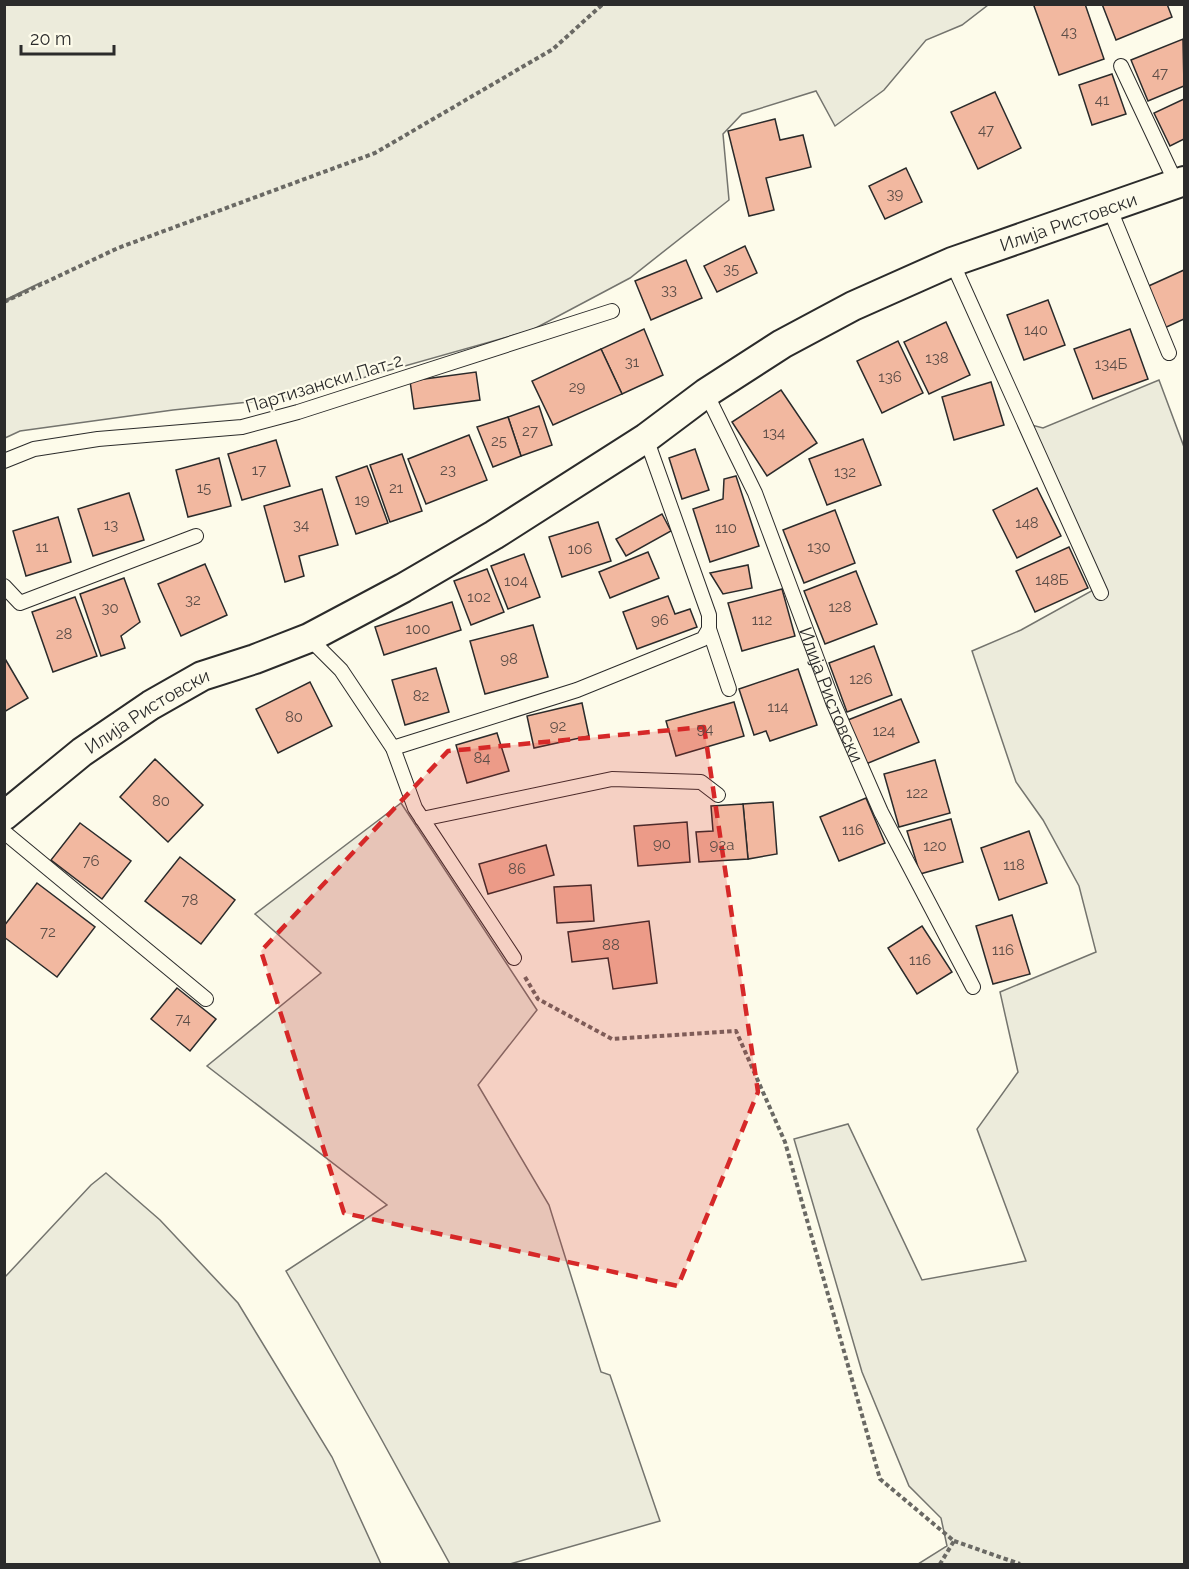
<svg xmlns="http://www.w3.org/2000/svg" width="1189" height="1569" font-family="Raleway,sans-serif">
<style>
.green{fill:#ecebdb;stroke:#74746e;stroke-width:1.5}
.building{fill:#f2b8a0;stroke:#2b2b2b;stroke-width:1.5}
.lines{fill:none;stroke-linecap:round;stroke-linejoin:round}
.service-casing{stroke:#2b2b2b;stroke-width:16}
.minor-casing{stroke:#2b2b2b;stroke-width:32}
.path{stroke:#6a6964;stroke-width:4;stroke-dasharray:4.5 3;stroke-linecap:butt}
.service{stroke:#fdfbea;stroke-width:14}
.minor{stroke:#fdfbea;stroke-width:28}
.marked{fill:#d62828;fill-opacity:0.2;stroke:#d62828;stroke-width:4.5;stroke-dasharray:12 8;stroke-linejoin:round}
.labels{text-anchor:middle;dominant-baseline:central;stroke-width:4.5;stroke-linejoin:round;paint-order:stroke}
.number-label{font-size:15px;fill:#5d4e48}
.street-label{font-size:18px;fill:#2b2b2b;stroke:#fdfbea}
</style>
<rect width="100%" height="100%" fill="#fdfbea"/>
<g class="green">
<path d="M5,5H988L962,25L926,40L884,90L835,126L816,91L742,114L723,134L729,200L630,278L532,330L295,397L173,410L20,431L5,438V302L42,282L5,300Z"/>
<path d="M1159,380L1184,447V1564H918L947,1546L941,1518L909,1486L862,1372L794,1139L848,1124L922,1280L1026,1261L977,1129L1018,1072L1000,992L1096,952L1079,886L1043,820L1016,782L972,651L1021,630L1097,588L1024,423L1043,428Z"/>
<path d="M401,803L537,1010L478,1085L549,1205L601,1372L610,1375L660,1521L510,1564H450L378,1433L286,1271L387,1205L207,1066L321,973L255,914Z"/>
<path d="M106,1173L160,1220L238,1303L332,1457L381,1564H5V1277L91,1185Z"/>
</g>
<g class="building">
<path d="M1037,4H1085L1104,59L1059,75L1034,6Z"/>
<path d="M1102,4H1167L1172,17L1116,40Z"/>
<path d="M1183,39L1184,86L1148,101L1131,60Z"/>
<path d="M1112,74L1126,114L1092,125L1079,85Z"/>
<path d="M995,92L1021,148L978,169L951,112Z"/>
<path d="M1184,99V139L1170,146L1154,113Z"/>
<path d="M775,119L780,140L803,135L811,167L766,178L774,210L749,216L728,131Z"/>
<path d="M906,168L922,202L885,219L869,186Z"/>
<path d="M745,246L757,273L717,292L704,266Z"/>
<path d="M686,260L702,298L651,320L635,281Z"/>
<path d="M1184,270V319L1160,330L1142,289Z"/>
<path d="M1048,300L1065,345L1024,360L1007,315Z"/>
<path d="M946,322L970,375L929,394L904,342Z"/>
<path d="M644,329L663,375L622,394L601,349Z"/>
<path d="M1130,329L1148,379L1093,399L1074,349Z"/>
<path d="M898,341L923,393L882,413L857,361Z"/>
<path d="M601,349L622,394L553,425L532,381Z"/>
<path d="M476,372L480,400L414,409L410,381Z"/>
<path d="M991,382L1004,425L954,440L942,397Z"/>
<path d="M781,390L817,443L767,476L732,422Z"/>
<path d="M539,406L552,445L521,456L508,417Z"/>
<path d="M508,417L521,456L493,467L477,427Z"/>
<path d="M469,435L487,480L426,504L408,459Z"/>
<path d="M863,439L881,485L827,505L809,459Z"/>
<path d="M276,440L290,486L242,500L228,454Z"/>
<path d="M695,449L709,490L682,499L669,458Z"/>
<path d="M402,454L422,511L390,522L370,465Z"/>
<path d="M219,458L231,506L188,517L176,470Z"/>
<path d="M367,466L388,523L356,534L336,477Z"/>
<path d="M736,476L759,546L710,562L693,509L723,499L724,479Z"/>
<path d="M1037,488L1061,536L1017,558L993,510Z"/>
<path d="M322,489L338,545L299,556L304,576L285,582L264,506Z"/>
<path d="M129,493L144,540L93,556L78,509Z"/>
<path d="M835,510L855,563L804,583L783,530Z"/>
<path d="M662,514L671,531L626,556L616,539Z"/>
<path d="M58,517L71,562L26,576L13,531Z"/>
<path d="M598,522L611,561L562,577L549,537Z"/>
<path d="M1069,547L1088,588L1035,612L1016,571Z"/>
<path d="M648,552L659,578L610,598L599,572Z"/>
<path d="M524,554L540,597L508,609L491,566Z"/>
<path d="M205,564L227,615L181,636L158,584Z"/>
<path d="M748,565L752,588L723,594L710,573Z"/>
<path d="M487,569L504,612L471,625L454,581Z"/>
<path d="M856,571L877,624L825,644L804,591Z"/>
<path d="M124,578L140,622L121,636L125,648L101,656L80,594Z"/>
<path d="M782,589L795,636L742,651L728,603Z"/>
<path d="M668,596L675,614L690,609L697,627L637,649L623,612Z"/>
<path d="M75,597L97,656L53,672L32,612Z"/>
<path d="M452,602L461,630L384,655L375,627Z"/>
<path d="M533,625L548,677L485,694L470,641Z"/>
<path d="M874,646L892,695L847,712L829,663Z"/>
<path d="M4,657L28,698L4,712Z"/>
<path d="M436,668L449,712L405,725L392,680Z"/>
<path d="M798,669L817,725L770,741L766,731L754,735L739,689Z"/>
<path d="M310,682L332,726L278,753L256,709Z"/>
<path d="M901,699L919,742L866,764L848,720Z"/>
<path d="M734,702L744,736L676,756L666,721Z"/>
<path d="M582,703L589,736L534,748L527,716Z"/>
<path d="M497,733L509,771L467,783L456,745Z"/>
<path d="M155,759L203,805L168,842L120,797Z"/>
<path d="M935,760L950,813L899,827L884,774Z"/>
<path d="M866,798L885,843L839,861L820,817Z"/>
<path d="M773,802L777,854L748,859L743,804Z"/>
<path d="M743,804L748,859L699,862L696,832L713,831L711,806Z"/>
<path d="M951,819L963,862L920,874L907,831Z"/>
<path d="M687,822L690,862L638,866L634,826Z"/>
<path d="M80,823L131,861L102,899L51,860Z"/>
<path d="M1029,831L1047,883L999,900L981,848Z"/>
<path d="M546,845L554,875L488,894L479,864Z"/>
<path d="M180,857L235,900L201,944L145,901Z"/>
<path d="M37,883L95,927L57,977L4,937V926Z"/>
<path d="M591,885L594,921L557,923L554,887Z"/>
<path d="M1012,915L1030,974L993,984L976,926Z"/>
<path d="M649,921L657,983L613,989L608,958L572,962L568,932Z"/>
<path d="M922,926L952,972L917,994L888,948Z"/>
<path d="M177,988L216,1019L190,1051L151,1019Z"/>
</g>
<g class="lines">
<defs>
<g id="service">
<path d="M1121,66L1176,183"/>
<path d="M1109,207L1169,353"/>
<path d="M952,262L1101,593"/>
<path id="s1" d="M706,393L755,493L833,702L881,812L973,987"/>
<path d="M4,461L34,449L98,439L242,427L298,412L612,311"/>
<path d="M4,586L20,603L196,536"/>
<path d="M709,629L729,689"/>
<path d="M309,638L341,670L393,748L415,808L514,958"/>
<path d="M393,748L577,690L703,639L709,629V615L646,438"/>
<path d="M422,819L612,779L701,782L718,795"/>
<path d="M4,832L206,999"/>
</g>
<g id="minor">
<path id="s2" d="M4,816L82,752L151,705L202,676L255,659L309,638L403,588L494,535L646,438L706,393L782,344L853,306L952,262L1184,181"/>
</g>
</defs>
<use href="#service" class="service-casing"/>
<use href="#minor" class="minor-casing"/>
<g class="path">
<path d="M4,302L118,248L375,153L553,49L603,4"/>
<path d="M525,977L538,999L612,1039L736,1031L785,1142L880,1479L954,1541L940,1564"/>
<path d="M954,1541L1020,1564"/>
</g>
<use href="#service" class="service"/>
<use href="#minor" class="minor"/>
</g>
<path class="marked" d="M704,727L758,1092L678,1286L344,1213L261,951L448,751Z"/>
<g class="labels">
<g class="number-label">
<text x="1069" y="32">43</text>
<text x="1160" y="73">47</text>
<text x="1102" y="100">41</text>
<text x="986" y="130">47</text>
<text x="895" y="194">39</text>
<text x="731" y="269">35</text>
<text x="669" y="290">33</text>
<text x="1036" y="330">140</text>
<text x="937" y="358">138</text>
<text x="632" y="362">31</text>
<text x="1111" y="364">134Б</text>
<text x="890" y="377">136</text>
<text x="577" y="387">29</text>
<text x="530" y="431">27</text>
<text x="774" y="433">134</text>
<text x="499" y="441">25</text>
<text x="259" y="470">17</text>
<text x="448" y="470">23</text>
<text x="845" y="472">132</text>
<text x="204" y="488">15</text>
<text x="396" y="488">21</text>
<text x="362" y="500">19</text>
<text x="1027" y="523">148</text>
<text x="111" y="525">13</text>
<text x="301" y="525">34</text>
<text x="726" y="528">110</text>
<text x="42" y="547">11</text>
<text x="819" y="547">130</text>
<text x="580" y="549">106</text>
<text x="1052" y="580">148Б</text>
<text x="516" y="581">104</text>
<text x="479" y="597">102</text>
<text x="193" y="600">32</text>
<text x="840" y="607">128</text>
<text x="110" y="608">30</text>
<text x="660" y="620">96</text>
<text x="762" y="620">112</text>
<text x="418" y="629">100</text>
<text x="64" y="634">28</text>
<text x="509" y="659">98</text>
<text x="861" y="679">126</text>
<text x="421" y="696">82</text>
<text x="778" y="707">114</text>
<text x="294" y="717">80</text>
<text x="558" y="726">92</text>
<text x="705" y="729">94</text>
<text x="884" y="731">124</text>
<text x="482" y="758">84</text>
<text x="917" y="793">122</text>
<text x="161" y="801">80</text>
<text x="853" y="830">116</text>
<text x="662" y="844">90</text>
<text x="722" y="845">92а</text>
<text x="935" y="846">120</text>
<text x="91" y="861">76</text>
<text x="1014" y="865">118</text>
<text x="517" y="869">86</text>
<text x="190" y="900">78</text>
<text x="48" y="932">72</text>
<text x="611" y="945">88</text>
<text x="1003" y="950">116</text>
<text x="920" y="960">116</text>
<text x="183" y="1019">74</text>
</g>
<g class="street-label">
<text stroke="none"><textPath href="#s2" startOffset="1226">Илија Ристовски</textPath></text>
<text transform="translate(324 383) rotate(-17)">Партизански Пат-2</text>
<text stroke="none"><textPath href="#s1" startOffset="327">Илија Ристовски</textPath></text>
<text stroke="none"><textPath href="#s2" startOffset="178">Илија Ристовски</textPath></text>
</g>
</g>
<rect width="1189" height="1569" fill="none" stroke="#2b2b2b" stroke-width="12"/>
<path d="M21 45v9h93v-9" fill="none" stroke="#2b2b2b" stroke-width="3"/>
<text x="30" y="45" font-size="18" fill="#2b2b2b" stroke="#fdfbea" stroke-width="4.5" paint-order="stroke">20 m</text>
</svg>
